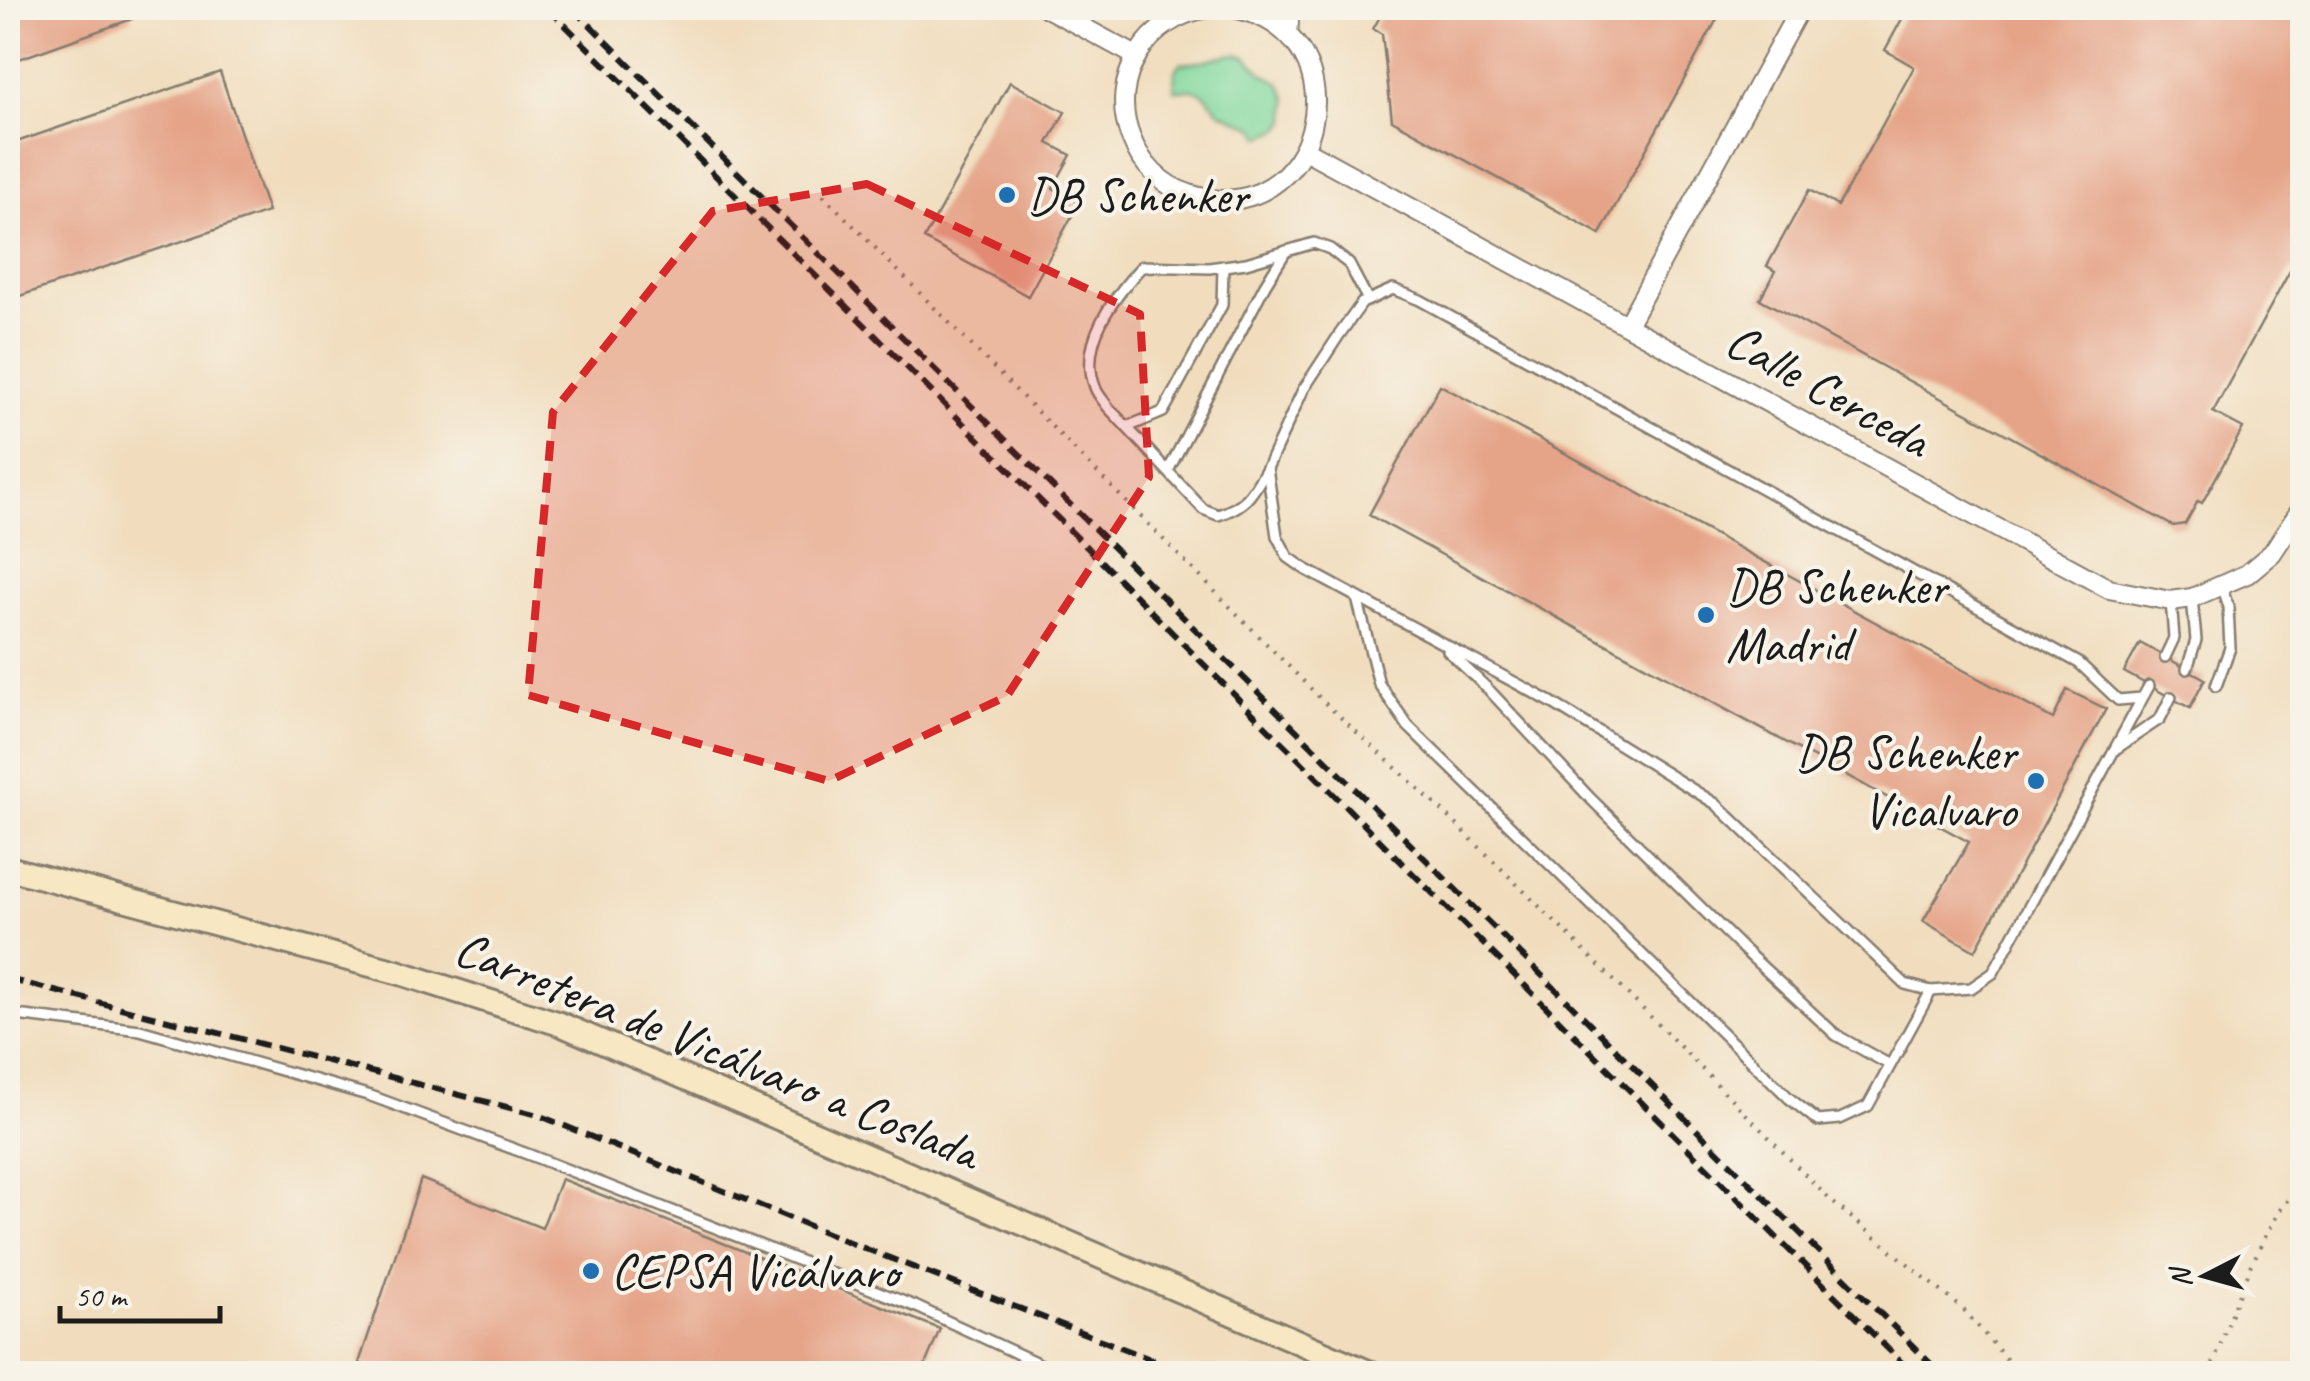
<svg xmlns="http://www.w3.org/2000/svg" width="2310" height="1381" font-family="Caveat,sans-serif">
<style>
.green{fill:#80d89c;stroke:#4e7a5c;stroke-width:2.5}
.building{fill:#e5a387}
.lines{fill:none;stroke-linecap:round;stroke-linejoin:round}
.lane-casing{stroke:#867c6d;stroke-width:14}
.street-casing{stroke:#867c6d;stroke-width:22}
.secondary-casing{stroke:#867c6d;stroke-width:28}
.path{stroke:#867c6d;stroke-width:4;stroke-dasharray:2.5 8;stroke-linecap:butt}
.lane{stroke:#fff;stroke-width:9}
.street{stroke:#fff;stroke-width:18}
.secondary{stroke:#f7e8c3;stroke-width:22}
.rail{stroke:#1c1c1c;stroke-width:6;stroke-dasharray:15 8;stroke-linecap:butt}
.marked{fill:#d62828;fill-opacity:0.2;stroke:#d62828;stroke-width:8;stroke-dasharray:20 12;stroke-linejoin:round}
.poi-dot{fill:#1f6fb2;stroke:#f7f3e8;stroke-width:4}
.labels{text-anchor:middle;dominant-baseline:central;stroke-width:8;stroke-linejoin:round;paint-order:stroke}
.poi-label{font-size:50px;fill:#1c1c1c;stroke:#f7f3e8;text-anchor:start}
.street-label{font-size:50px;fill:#1c1c1c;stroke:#f7f3e8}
</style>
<rect width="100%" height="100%" fill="#f7f3e8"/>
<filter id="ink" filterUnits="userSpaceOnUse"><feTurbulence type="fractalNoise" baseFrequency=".01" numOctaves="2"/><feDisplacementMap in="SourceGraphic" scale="20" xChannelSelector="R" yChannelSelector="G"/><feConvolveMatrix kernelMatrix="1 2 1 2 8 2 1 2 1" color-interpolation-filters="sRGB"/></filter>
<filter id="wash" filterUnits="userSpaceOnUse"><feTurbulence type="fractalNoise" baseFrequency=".0048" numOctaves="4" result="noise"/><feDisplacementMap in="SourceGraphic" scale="40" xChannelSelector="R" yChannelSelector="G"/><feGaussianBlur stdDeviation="2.25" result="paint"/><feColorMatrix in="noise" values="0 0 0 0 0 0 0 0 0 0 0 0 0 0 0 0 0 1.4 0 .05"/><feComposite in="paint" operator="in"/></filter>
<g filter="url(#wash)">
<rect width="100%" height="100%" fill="#f1ddbe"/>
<path class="green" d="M1237,54L1247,57L1262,73L1280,83L1288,100L1287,121L1281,128L1262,137L1256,128L1220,112L1205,95L1196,90H1174L1175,72L1181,63C1200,65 1217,55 1237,54Z"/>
<g id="blocks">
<g class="building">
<path d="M8,8H128L132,19L8,63Z"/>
<path d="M1385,8H1723L1600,234L1392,120L1382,34L1373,29Z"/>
<path d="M1908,8H2302V276L2291,269L2213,412L2243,428L2202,503L2198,501L2185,524L2173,526L1760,299L1775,271L1767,266L1809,190L1838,206L1914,67L1885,50Z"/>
<path d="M220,72L268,212L8,300V145Z"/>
<path d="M1010,82L1065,112L1048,143L1071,155L1053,188L1079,203L1028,296L924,239Z"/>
<path d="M1440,385L2053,719L2067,690L2106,709L1975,951L1923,921L1969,842L1369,515Z"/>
<path d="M2140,643L2205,679L2190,708L2124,672Z"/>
<path d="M421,1179L542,1228L561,1179L940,1329L925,1365L947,1374H385L359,1363Z"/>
</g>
</g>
</g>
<g filter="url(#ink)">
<use href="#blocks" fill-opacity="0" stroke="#867c6d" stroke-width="2.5"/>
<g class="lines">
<defs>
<g id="lane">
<path d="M1127,427L1163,412L1222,305L1223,266"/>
<path d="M1267,468C1252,494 1248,505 1218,515L1203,509L1108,407C1104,401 1097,394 1095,387C1078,343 1114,297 1142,266L1209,268L1246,263L1314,243L1330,249L1349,264L1368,300"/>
<path d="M1168,471L1265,285L1286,251"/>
<path d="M1357,598L1379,684L1408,726L1789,1098L1818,1121L1840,1119L1868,1106L1931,991"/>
<path d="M1448,651L1490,691L1590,798L1741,947L1836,1035L1890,1065"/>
<path d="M2165,657L2174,638L2171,601"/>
<path d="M2187,669L2196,640L2192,598"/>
<path d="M2216,686L2230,648L2228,607L2221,585"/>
<path d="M2142,698L2118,700L2079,663L1420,300L1393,289L1362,303L1339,335L1303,390L1267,468L1277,536L1288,557L1305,569L1551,702L1716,804L1905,984L1931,991L1971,988L1993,973L2149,686"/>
<path d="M2117,748L2160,719L2171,697"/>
<path d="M8,1014L140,1030L371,1096L530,1155L917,1307L1061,1374"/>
</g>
<g id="street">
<path d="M1047,8L1136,56"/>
<path d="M1209,8C1148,16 1107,79 1131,138C1141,164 1162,186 1189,194C1319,236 1372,36 1233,8"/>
<path d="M1288,35L1290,8"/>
<path d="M1305,150L2109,589L2171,601L2192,598L2247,574L2272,553L2302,508"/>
<path d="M1627,325L1800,8"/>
</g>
<path id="secondary" d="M8,868L397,972L560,1024L1373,1374"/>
</defs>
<use href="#lane" class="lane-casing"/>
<use href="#street" class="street-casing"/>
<use href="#secondary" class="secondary-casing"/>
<g class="path">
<path d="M823,195L1326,704L1447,815L1660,1026L1830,1200L1963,1309L2019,1374"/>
<path d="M2209,1374C2230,1321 2248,1264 2277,1215C2284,1201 2298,1193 2302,1177"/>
</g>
<use href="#lane" class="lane"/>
<use href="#street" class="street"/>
<use href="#secondary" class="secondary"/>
<g class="rail">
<path d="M548,8L1913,1374"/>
<path d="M573,8L1941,1374"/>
<path d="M8,979L538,1115L861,1247L1189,1374"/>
</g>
</g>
</g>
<path class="marked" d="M867,184L1140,314L1149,477L1007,696L829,781L528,695L553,412L713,211Z"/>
<g class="poi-dot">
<circle cx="1007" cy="195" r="10"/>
<circle cx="1706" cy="615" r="10"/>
<circle cx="2036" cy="781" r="10"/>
<circle cx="591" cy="1271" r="10"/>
</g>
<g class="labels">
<g class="poi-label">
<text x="1027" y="195">DB Schenker</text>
<text x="1726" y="586">DB Schenker<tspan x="1726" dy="58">Madrid</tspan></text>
<text x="2016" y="752" text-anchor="end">DB Schenker<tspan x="2016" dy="58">Vicalvaro</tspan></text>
<text x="611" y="1271">CEPSA Vicálvaro</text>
</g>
<g class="street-label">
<text transform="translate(1828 390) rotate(29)">Calle Cerceda</text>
<text transform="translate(717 1050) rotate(22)">Carretera de Vicálvaro a Coslada</text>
</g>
</g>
<rect width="2310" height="1381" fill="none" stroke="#f7f3e8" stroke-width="40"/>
<g transform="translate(2205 1276) rotate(264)" stroke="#f7f3e8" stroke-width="8" paint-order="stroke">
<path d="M0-8L18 38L0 25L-18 38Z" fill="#1c1c1c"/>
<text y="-15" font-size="28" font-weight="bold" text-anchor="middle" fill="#1c1c1c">N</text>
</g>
<path d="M60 1306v15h160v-15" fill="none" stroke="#1c1c1c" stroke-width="5"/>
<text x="75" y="1306" font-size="30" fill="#1c1c1c" stroke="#f7f3e8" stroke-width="8" paint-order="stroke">50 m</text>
</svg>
